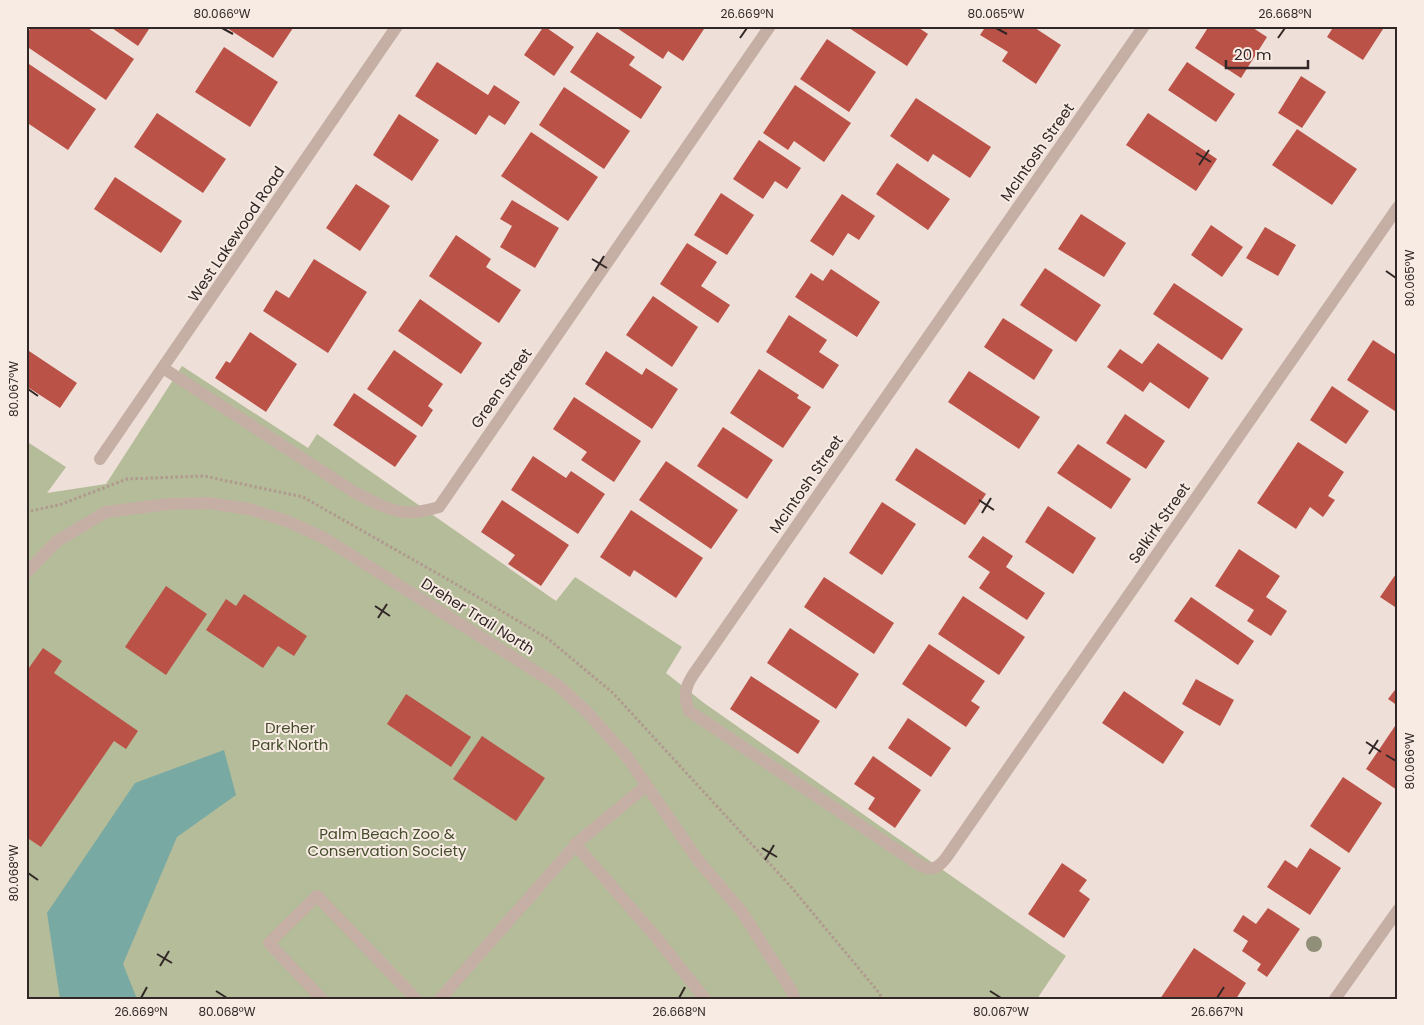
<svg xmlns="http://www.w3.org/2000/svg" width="1424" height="1025" font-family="Poppins,sans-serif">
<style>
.green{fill:#b5bc99}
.water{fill:#79a9a3}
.building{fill:#bb5248}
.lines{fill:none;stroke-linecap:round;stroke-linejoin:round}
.path{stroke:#b0998f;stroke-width:3;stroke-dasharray:2.5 2.5;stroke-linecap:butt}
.minor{stroke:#c5afa5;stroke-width:12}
.tree{fill:#928f79}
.ticks{fill:none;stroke:#312726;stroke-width:2}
.labels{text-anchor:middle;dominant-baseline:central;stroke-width:4;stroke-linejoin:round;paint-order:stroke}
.street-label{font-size:15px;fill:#312726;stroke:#f7ebe3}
.park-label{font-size:15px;fill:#464d2c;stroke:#f7ebe3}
.neatline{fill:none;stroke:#312726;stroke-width:2}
.ticks-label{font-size:12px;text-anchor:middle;fill:#312726}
</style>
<rect width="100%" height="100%" fill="#eee0d8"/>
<path class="green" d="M182,366L308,448L317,434L556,601L575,577L682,647L666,673L704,703L1066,956L1037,999H26V441L66,467L47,493L106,484Z"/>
<path class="water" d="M224,750L236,795L177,837L123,964L137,999H60L47,913L135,783Z"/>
<g class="building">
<path d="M32,26H85L134,59L106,100L26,46V35Z"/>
<path d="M109,26H151L138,46Z"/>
<path d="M224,26H290L293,28L273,58Z"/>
<path d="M544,26L574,47L554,76L524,55Z"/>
<path d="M614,26H706L683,61L668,51L663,59Z"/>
<path d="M846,26H916L928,34L907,66Z"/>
<path d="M986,26H1032L1061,45L1036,84L1002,61L1008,52L980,35Z"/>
<path d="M1209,26H1250L1267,37L1241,78L1195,48Z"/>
<path d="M1334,26H1385L1363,60L1327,37Z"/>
<path d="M597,32L635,57L629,65L662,87L641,119L570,72Z"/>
<path d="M827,39L876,72L849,112L800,79Z"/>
<path d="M224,47L278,82L250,127L195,92Z"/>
<path d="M26,62L96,109L68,150L26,122Z"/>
<path d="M437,62L488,95L494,85L520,102L505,125L489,115L476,135L415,96Z"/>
<path d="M1187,62L1235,94L1216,122L1168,90Z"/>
<path d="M1301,76L1326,92L1302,128L1278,113Z"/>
<path d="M795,85L851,123L824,162L794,141L788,150L763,133Z"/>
<path d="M564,87L630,131L604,169L539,125Z"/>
<path d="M916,98L991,147L970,178L933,154L928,162L890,136Z"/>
<path d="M157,113L226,159L203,193L134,147Z"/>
<path d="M1148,113L1217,159L1196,191L1126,145Z"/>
<path d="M399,114L439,140L412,181L373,155Z"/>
<path d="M1297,129L1357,169L1332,205L1272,165Z"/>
<path d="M531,132L598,177L568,221L501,176Z"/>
<path d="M759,140L801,168L787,189L775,181L763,199L733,179Z"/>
<path d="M897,163L950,199L928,230L876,194Z"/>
<path d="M115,177L182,221L161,253L94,209Z"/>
<path d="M356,184L390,206L360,251L326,228Z"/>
<path d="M721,193L754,215L727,255L694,235Z"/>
<path d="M842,194L875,216L859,240L848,233L833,256L810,241Z"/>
<path d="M512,200L559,228L535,268L500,247L512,226L500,219Z"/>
<path d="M1081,214L1126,243L1104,277L1058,249Z"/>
<path d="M1211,225L1243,247L1222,277L1191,255Z"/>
<path d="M1265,227L1296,245L1278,276L1246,258Z"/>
<path d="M456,235L491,259L486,267L521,290L499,323L429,276Z"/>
<path d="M687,243L717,262L701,286L730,305L718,323L660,284Z"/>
<path d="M314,259L367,292L328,353L263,311L276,290L289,298Z"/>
<path d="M1045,268L1101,305L1076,342L1020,305Z"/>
<path d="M831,269L880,302L857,337L795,297L811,273L823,281Z"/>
<path d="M1174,283L1243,329L1222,360L1153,314Z"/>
<path d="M653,296L698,327L672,367L626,335Z"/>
<path d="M420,299L482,343L461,374L398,331Z"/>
<path d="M789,315L827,340L819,352L839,365L823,389L766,352Z"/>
<path d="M1003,318L1053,350L1034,380L984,347Z"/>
<path d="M250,332L297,364L266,412L215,378L226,361L230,363Z"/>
<path d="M1373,340L1398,356V413L1347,380Z"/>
<path d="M1158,343L1209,378L1189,409L1150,382L1143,392L1107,367L1120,349L1142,364Z"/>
<path d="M26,349L77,383L60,408L26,386Z"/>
<path d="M394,350L443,384L428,406L433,410L422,427L367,389Z"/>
<path d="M606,351L642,375L646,368L678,389L652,429L585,384Z"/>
<path d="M759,369L799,395L797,398L811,407L783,448L730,413Z"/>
<path d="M969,371L1040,417L1019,449L948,402Z"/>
<path d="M1332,386L1369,411L1346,444L1310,420Z"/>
<path d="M354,393L417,436L395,467L333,425Z"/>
<path d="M574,397L641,441L614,482L581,460L587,452L553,429Z"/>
<path d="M1125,414L1165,441L1146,469L1106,443Z"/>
<path d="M723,427L773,460L747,499L697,466Z"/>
<path d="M1298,442L1344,472L1328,496L1335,500L1323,517L1310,507L1296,529L1257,503Z"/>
<path d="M1078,444L1131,479L1111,509L1057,473Z"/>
<path d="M916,448L986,494L965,525L895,480Z"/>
<path d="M533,456L566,478L571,471L605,494L578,534L511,490Z"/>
<path d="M666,461L738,510L711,549L639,500Z"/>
<path d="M502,500L569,545L541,586L508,564L515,555L481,532Z"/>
<path d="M882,502L916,524L882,575L849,553Z"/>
<path d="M1048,506L1096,538L1073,574L1025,542Z"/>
<path d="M631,510L703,558L676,598L634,570L630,577L600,557Z"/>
<path d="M983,536L1013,556L1006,567L1045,593L1027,620L979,588L990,572L968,557Z"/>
<path d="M1239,549L1280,576L1266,597L1287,611L1271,636L1247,621L1254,610L1215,586Z"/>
<path d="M1398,571V604L1395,607L1380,597Z"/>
<path d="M824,577L894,623L874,654L804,607Z"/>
<path d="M166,586L207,614L166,675L125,647Z"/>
<path d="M244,594L307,636L294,656L278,646L263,668L206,630L226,599L236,606Z"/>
<path d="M963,596L1025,637L999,675L938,634Z"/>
<path d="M1191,597L1254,641L1238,665L1174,621Z"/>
<path d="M790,628L859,674L836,709L767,663Z"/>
<path d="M929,644L985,681L971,701L980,707L966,727L902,684Z"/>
<path d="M43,648L62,661L54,673L138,731L126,749L114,741L41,847L26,837V672Z"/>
<path d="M751,676L820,721L798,754L730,709Z"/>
<path d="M1196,679L1234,700L1220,726L1182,704Z"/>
<path d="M1398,686V706L1388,699Z"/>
<path d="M1124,691L1184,732L1163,764L1102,723Z"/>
<path d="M406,694L471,737L451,767L387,724Z"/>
<path d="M908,718L951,748L931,777L888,748Z"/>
<path d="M1395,726L1398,727L1397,790L1366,769Z"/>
<path d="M482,736L545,778L516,821L453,779Z"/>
<path d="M873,756L921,790L895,828L868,809L875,798L854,784Z"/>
<path d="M1343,777L1382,803L1349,853L1310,826Z"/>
<path d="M1310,848L1341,868L1310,915L1267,887L1285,860L1297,868Z"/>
<path d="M1062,863L1087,880L1079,891L1090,899L1064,938L1028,914Z"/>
<path d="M1268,908L1300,929L1267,977L1257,970L1261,964L1242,951L1248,941L1233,931L1243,915L1256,924Z"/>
<path d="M1194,948L1246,983L1236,999H1160Z"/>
</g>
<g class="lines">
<path class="path" d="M26,512L59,505L127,479L204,476L303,497L454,583L547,638L613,693L792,888L880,994L882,999"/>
<g class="minor">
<path d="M1144,26L693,675C684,689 684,696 689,711L921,866C933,871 938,868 946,858L1398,207"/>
<path d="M163,368L354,492C371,501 396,515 416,512C424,511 432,509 439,507L770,26"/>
<path d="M100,459L397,26"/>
<path d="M26,573L57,541L106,512L168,504L208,503L249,509L287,521L324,538L559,686L588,713L627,757L698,860L742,912L790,988L795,999"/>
<path d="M575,844L656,937L705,999"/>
<path d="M322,999L269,943L317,896L416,999"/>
<path d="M440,999L579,841L646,786"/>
<path d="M1335,999L1398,910"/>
</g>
</g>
<circle class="tree" cx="1314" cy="944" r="8"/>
<path class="ticks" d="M222,28L233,34M996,28L1007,34M740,38L747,28M1278,38L1285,28M1196,153L1211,162M1199,165L1209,150M592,259L607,268M595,271L604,256M1386,271L1396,278M28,389L38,396M979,500L994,510M982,513L991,498M375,606L390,616M378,618L387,604M1366,742L1381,752M1369,754L1378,740M1386,755L1396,761M762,848L777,857M765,860L774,845M28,873L38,880M157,954L172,963M160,966L169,951M216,991L227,998M990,991L1001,998M141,998L147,987M679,998L685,987M1217,998L1224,987"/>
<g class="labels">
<g class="street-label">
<text transform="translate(1037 152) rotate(-55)">McIntosh Street</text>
<text transform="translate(236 234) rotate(-56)">West Lakewood Road</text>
<text transform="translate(501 388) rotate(-55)">Green Street</text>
<text transform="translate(806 484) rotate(-55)">McIntosh Street</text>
<text transform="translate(1159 523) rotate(-55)">Selkirk Street</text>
<text transform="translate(478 616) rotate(32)">Dreher Trail North</text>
</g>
<g class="park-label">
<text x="290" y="727">Dreher<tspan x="290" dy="17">Park North</tspan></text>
<text x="387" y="833">Palm Beach Zoo &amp;<tspan x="387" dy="17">Conservation Society</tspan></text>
</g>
</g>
<rect width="1424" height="1025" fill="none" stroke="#f7ebe3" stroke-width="55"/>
<path d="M1226 60v8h82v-8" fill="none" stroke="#312726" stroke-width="2.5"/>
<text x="1234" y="60" font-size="15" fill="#312726" stroke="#f7ebe3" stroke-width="4" paint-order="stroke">20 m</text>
<rect x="28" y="28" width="1368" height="970" class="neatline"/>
<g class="ticks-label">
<text x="222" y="18">80.066°W</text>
<text x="747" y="18">26.669°N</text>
<text x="996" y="18">80.065°W</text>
<text x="1285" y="18">26.668°N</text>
<text transform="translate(1410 278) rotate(-90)" y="4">80.065°W</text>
<text transform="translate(14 389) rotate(-90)" y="4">80.067°W</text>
<text transform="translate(1410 761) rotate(-90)" y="4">80.066°W</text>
<text transform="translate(14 873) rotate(-90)" y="4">80.068°W</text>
<text x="141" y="1016">26.669°N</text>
<text x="227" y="1016">80.068°W</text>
<text x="679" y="1016">26.668°N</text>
<text x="1001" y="1016">80.067°W</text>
<text x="1217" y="1016">26.667°N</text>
</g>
</svg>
